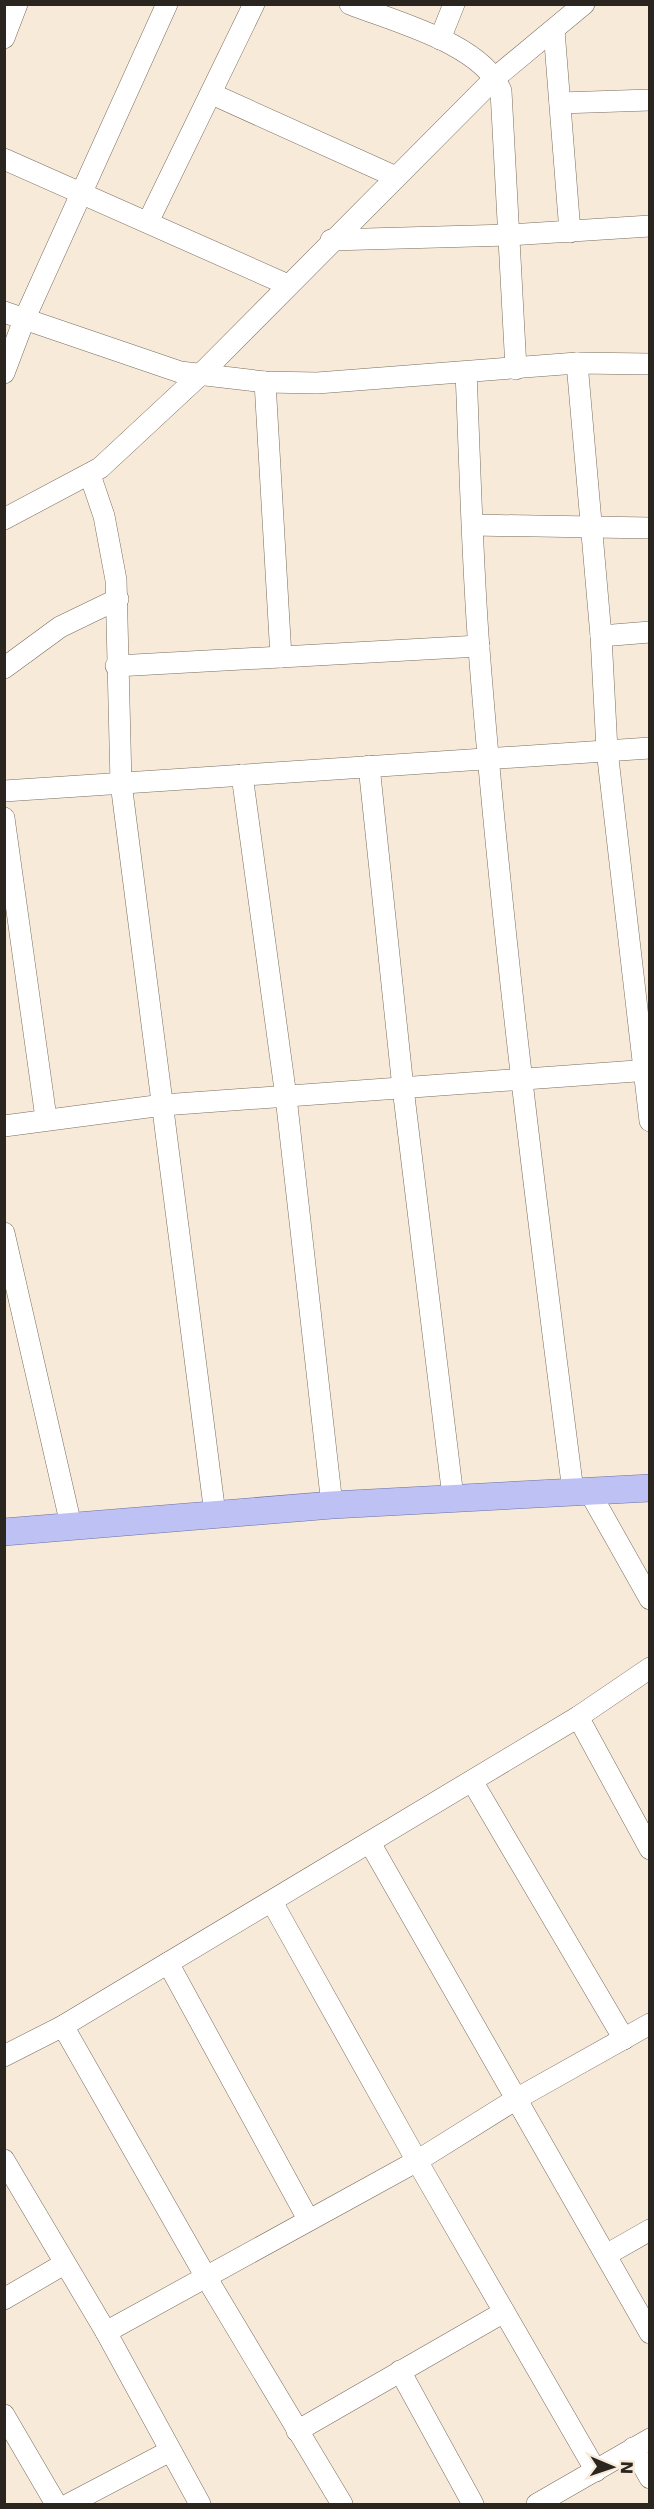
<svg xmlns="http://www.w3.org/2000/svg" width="654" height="2509" font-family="'DejaVu Sans',sans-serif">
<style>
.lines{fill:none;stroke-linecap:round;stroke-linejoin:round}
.minor-casing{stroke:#796d5e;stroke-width:22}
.major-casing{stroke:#6d70a4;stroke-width:28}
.minor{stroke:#fff;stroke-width:21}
.major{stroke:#bdc1f4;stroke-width:27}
</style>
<rect width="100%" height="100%" fill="#f8ead9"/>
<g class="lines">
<defs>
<g id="minor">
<path d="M350,4C395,22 483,44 501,91L516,369"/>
<path d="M554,30L570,232"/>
<path d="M4,38L17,4"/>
<path d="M440,39L454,4"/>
<path d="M212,94L396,177"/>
<path d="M560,103L650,100"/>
<path d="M4,159L288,285"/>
<path d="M148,222L254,4"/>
<path d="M331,240L509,235L650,226"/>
<path d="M4,312L180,372L265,382L317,383L577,363L650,364"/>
<path d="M577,363L601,636L607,750L650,1121"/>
<path d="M466,372C470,464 472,557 479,649C501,930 537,1211 573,1491"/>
<path d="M4,373L24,320L167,4"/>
<path d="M265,382L281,657"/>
<path d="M90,475L104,516L116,580L121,783L215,1514"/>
<path d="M4,519L100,468L199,376L496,77L584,4"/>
<path d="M473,525L650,528"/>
<path d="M601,636L650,632"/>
<path d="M116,666L479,646"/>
<path d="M4,668L60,627L118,599"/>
<path d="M369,766L403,1088L453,1497"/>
<path d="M242,775L286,1097L332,1505"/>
<path d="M4,791L650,748"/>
<path d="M4,818L46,1118"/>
<path d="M4,1126L163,1105L650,1070"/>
<path d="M4,1233L71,1525"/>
<path d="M589,1491L650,1599"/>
<path d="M578,1717L650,1849"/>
<path d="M472,1781L624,2039"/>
<path d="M370,1843L650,2333"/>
<path d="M272,1902L417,2161L596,2471"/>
<path d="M168,1963L308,2219"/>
<path d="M63,2026L578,1717L650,1668"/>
<path d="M4,2056L63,2026L206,2277L342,2504"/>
<path d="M4,2160L106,2332L200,2504"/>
<path d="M606,2255L650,2230"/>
<path d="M4,2299L64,2264"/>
<path d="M106,2332L417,2161L518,2098L650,2024"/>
<path d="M400,2371L473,2504"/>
<path d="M4,2415L56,2504"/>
<path d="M297,2431L504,2312"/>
<path d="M633,2448L650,2478"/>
<path d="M69,2504L170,2451"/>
<path d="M537,2504L650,2439"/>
</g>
<path id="major" d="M4,1532L332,1505L650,1488"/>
</defs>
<use href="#minor" class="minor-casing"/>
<use href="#major" class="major-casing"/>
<use href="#minor" class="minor"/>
<use href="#major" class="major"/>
</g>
<rect width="654" height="2509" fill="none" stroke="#2a251f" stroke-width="12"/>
<g transform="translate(612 2467) rotate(92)" stroke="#f8ead9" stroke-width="4.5" paint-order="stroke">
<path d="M0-4.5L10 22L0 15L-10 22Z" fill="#2a251f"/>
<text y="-9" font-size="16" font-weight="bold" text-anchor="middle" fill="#2a251f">N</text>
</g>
</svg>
